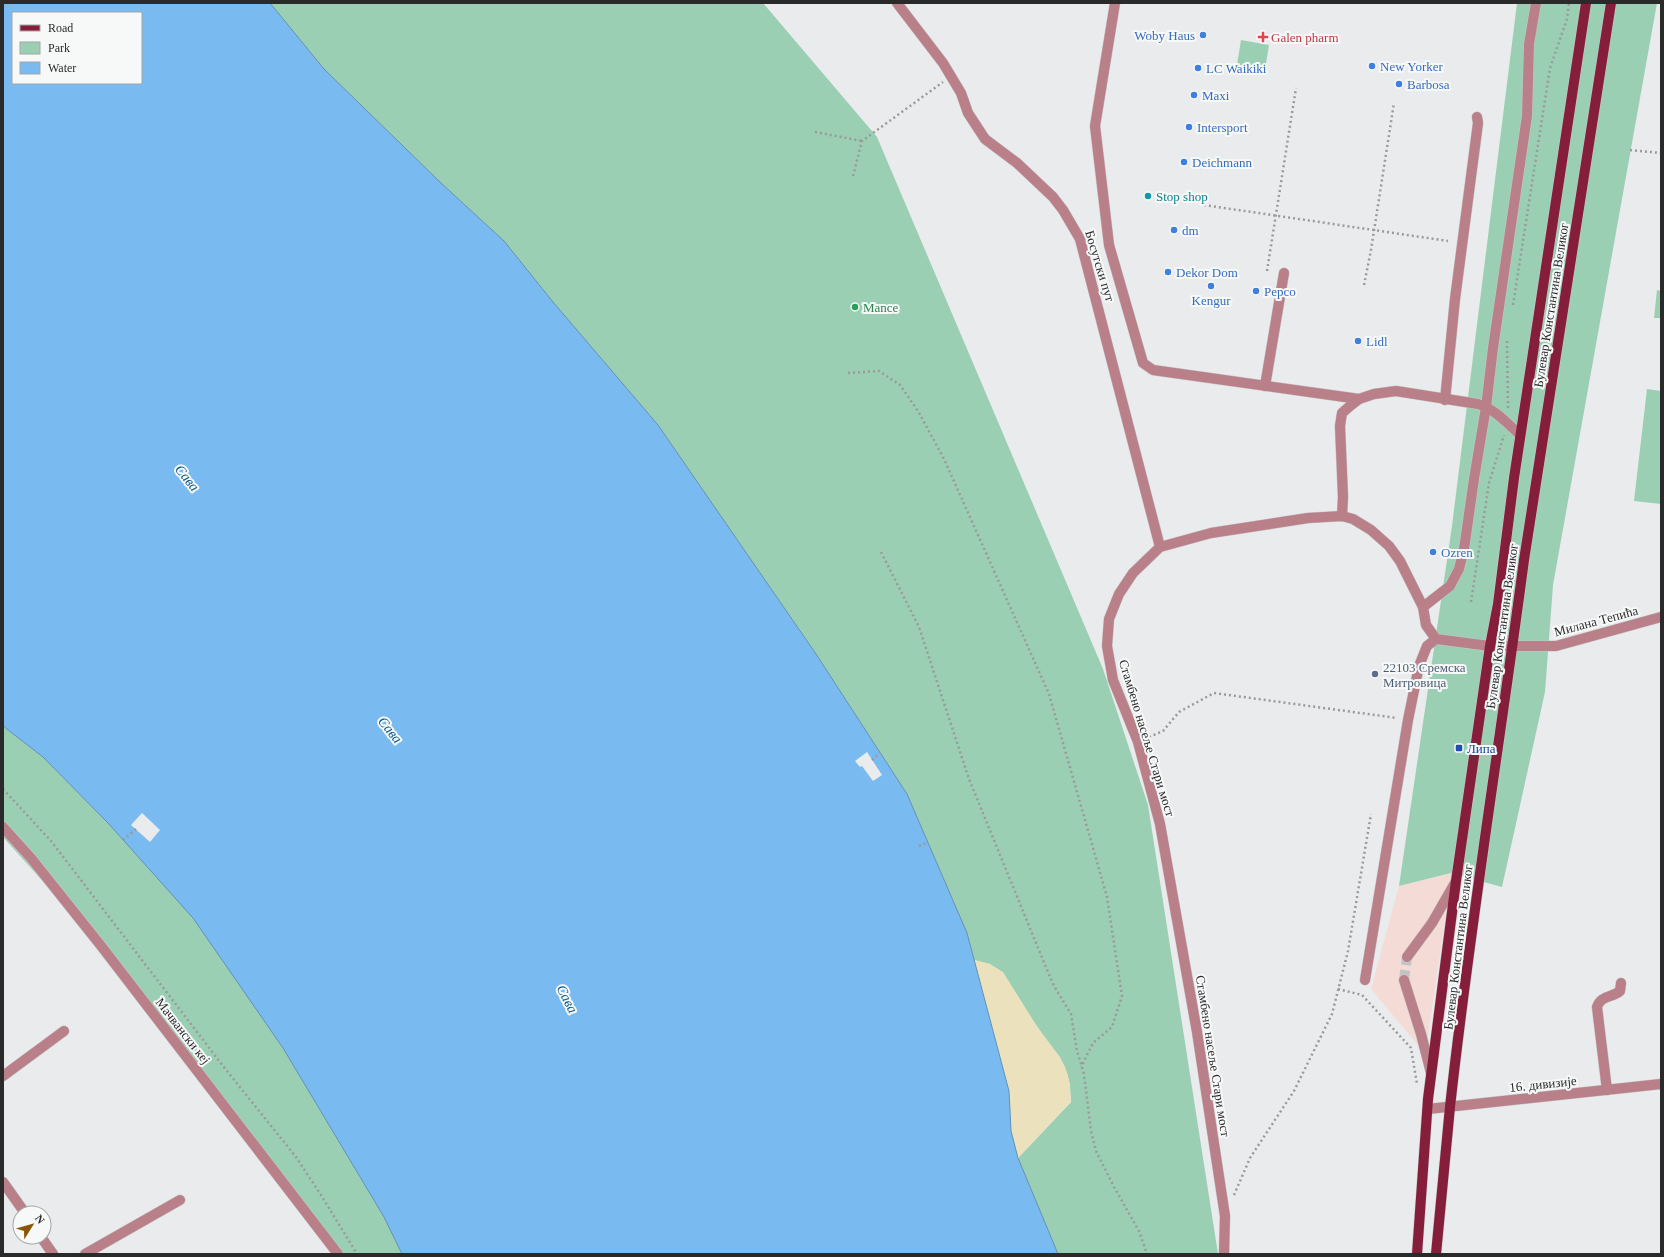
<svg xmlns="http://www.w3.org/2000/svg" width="1664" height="1257" font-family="Georgia,serif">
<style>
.commercial{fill:#f5dbd5}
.green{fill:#9acfb3}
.sand{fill:#ebe2bd}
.water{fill:#79bbf0;stroke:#6190b5;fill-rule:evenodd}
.pier{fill:#eaebec}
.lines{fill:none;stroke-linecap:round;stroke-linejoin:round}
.minor-tunnel{stroke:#c4c4c5;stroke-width:10;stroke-dasharray:10 5;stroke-linecap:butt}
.minor-casing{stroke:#c7c8c9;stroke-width:11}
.major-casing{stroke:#c7c8c9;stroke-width:11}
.path{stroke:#9a9a9b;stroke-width:2.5;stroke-dasharray:2 3;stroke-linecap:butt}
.minor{stroke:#ba8089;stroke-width:10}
.major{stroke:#841e3b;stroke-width:10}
.shop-dot{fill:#3f7fe0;stroke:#f7f9f9;stroke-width:1.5}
.health-dot{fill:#e0444e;stroke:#f7f9f9;stroke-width:1.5}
.culture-dot{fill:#0f9aa8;stroke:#f7f9f9;stroke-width:1.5}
.leisure-dot{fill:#2e9e5b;stroke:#f7f9f9;stroke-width:1.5}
.service-dot{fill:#5c6f8a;stroke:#f7f9f9;stroke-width:1.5}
.transit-dot{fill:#1a4fb4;stroke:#f7f9f9;stroke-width:1.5}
.labels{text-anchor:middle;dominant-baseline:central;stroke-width:4;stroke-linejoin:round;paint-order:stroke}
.shop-label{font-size:13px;fill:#366cbe;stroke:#f7f9f9;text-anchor:start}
.health-label{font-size:13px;fill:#be3a42;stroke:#f7f9f9;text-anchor:start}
.culture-label{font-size:13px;fill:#0d838f;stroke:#f7f9f9;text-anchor:start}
.street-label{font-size:13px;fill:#2a2a2b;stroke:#f7f9f9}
.leisure-label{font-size:13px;fill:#27864d;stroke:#f7f9f9;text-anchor:start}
.service-label{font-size:13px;fill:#4e5e75;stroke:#f7f9f9;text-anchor:start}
.transit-label{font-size:13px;fill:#164399;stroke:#f7f9f9;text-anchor:start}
.water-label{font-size:14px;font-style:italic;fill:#075687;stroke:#f7f9f9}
</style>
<rect width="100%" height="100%" fill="#eaebec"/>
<path class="commercial" d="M1452,873L1424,1063L1418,1045L1371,989L1399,886Z"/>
<g class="green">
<path d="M270,3H763L877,137L1103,669L1148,805L1218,1254H1058L1018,1158L1071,1102C1070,1090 1070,1077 1064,1066C1060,1056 1052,1049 1047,1041C1029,1014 1010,989 990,964L974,960L967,933L907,794L816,654L658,425L553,302L504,241L441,183L324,69Z"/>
<path d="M1517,3H1657L1553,585L1545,692L1502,887L1451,873L1399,886L1452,526Z"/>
<path d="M1241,40L1269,45L1265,70L1237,65Z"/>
<path d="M1657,290L1661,291V318H1654Z"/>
<path d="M1647,389L1661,391V504L1634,501Z"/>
<path d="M3,726L43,757L108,823L193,917L283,1048L384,1217L402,1254H342L83,926L3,837Z"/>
</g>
<path class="sand" d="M974,960L990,964L1003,972L1038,1028L1060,1057L1065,1067L1070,1084L1071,1102L1018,1158L1011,1131L1009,1091Z"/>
<path class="water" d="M3,3H270L324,69L441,183L504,241L553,302L658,425L816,654L907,794L967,933L1009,1091L1011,1131L1018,1158L1058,1254H402L384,1217L283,1048L193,918L108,823L43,757L3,726ZM13,13H141V83H13Z"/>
<g class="pier">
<path d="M867,752L882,775L873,781L862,766L860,767L855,761Z"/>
<path d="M142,813L160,830L150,842L131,825Z"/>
</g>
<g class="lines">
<path class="minor-tunnel" d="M1404,980L1407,957"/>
<defs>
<g id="minor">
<path d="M897,3L943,63L961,93L968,113L985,139L1017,163L1053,197L1063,210L1080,239L1160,547"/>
<path d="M1115,3L1095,126L1109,245L1143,363L1153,370L1359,399"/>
<path d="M1265,386L1284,273"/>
<path d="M1445,400L1455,299L1478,123L1477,117"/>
<path d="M1342,516L1343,497L1340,426L1342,413L1350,406L1359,399L1374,394L1396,391L1478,404C1495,409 1508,424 1520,435"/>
<path d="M1423,607L1450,586L1459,569L1464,549L1474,479L1486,407L1493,348L1527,116L1529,44L1536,3"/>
<path d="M3,827L31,858L102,947L338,1254"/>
<path d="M1407,957L1432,923L1455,883"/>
<path d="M1365,980L1408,720L1419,666L1427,646L1436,639"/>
<path d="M1404,980L1421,1034L1431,1073"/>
<path d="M3,1076L64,1031"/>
<path d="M1607,1090L1597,1007C1601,995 1612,998 1620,991L1621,983"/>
<path d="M1428,1109L1661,1084"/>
<path d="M3,1182L25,1213"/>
<path d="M41,1237L53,1254"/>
<path d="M85,1254L180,1200"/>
<path d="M1224,1254L1225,1216L1197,1032L1160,824L1138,742L1113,680L1107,646L1109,619L1119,594L1133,573L1160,547L1211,533L1308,518L1342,516L1353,519L1371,530L1389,546L1400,561L1423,607L1426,625L1436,639L1490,646H1556L1661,617"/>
</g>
<g id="major">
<path d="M1417,1254L1428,1099L1456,881L1490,646L1498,604L1514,478L1586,3"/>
<path d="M1436,1254C1441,1205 1445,1156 1450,1107C1470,924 1500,743 1524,560L1611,3"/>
</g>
</defs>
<use href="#minor" class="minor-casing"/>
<use href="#major" class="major-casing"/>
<g class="path">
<path d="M815,132L862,141"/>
<path d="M1630,150L1661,153"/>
<path d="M853,176L862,141L943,82"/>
<path d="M1204,205L1448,241"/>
<path d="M1267,271L1296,88"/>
<path d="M1364,285L1371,250L1394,103"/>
<path d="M1513,305L1550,68L1567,19L1569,3"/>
<path d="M1507,341L1508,408"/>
<path d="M848,373L879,371L900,385L918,411L944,459L1049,694L1107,897L1122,996L1112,1027L1093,1043L1081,1067"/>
<path d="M881,552L919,627L969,779L1045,965L1054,986L1071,1014L1077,1051L1084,1074L1091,1131L1096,1151L1114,1187L1139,1231L1147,1254"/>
<path d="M1471,602L1489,483L1504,435"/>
<path d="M1149,737L1163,731L1179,712L1214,693L1397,718"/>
<path d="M872,760L880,753"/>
<path d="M3,789L51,841L223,1066L296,1157L321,1195L357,1254"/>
<path d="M123,840L136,829"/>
<path d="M919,846L928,842"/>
<path d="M1338,989L1362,995L1411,1048L1417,1084"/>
<path d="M1234,1195L1250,1158L1294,1091L1332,1014L1348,951L1371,814"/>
</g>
<use href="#minor" class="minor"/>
<use href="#major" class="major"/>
</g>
<g class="shop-dot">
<circle cx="1203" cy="35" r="4"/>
<circle cx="1372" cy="66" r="4"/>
<circle cx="1198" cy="68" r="4"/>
<circle cx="1399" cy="84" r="4"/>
<circle cx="1194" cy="95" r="4"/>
<circle cx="1189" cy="127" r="4"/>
<circle cx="1184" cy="162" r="4"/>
<circle cx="1174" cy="230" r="4"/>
<circle cx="1168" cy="272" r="4"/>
<circle cx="1211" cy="286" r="4"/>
<circle cx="1256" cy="291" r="4"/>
<circle cx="1358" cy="341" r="4"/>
<circle cx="1433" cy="552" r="4"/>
</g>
<path class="health-dot" d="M1261 31h4v4h4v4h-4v4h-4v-4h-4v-4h4z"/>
<circle class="culture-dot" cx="1148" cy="196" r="4"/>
<circle class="leisure-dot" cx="855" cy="307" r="4"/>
<circle class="service-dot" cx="1375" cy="674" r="4"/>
<rect class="transit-dot" x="1455" y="744" width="8" height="8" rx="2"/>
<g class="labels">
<g class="shop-label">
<text x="1195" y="35" text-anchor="end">Woby Haus</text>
<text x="1380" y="66">New Yorker</text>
<text x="1206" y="68">LC Waikiki</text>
<text x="1407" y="84">Barbosa</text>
<text x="1202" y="95">Maxi</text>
<text x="1197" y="127">Intersport</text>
<text x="1192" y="162">Deichmann</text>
<text x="1182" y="230">dm</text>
<text x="1176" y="272">Dekor Dom</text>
<text x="1264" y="291">Pepco</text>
<text x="1211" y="300" text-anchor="middle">Kengur</text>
<text x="1366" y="341">Lidl</text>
<text x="1441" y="552">Ozren</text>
</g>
<g class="health-label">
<text x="1271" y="37">Galen pharm</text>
</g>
<g class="culture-label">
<text x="1156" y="196">Stop shop</text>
</g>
<g class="street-label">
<text transform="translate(1100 266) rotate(73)">Босутски пут</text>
<text transform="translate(1551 305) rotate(-81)">Булевар Константина Великог</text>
<text transform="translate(1596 621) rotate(-15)">Милана Тепића</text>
<text transform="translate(1502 626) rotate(-82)">Булевар Константина Великог</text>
<text transform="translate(1147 738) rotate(73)">Стамбено насеље Стари мост</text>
<text transform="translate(1458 947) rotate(-83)">Булевар Константина Великог</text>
<text transform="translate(183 1031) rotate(52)">Мачвански кеј</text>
<text transform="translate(1213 1056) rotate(81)">Стамбено насеље Стари мост</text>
<text transform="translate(1543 1084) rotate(-6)">16. дивизије</text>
</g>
<g class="leisure-label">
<text x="863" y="307">Mance</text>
</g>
<g class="service-label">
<text x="1383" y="667">22103 Сремска<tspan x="1383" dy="15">Митровица</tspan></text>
</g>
<g class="transit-label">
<text x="1467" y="748">Липа</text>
</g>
<g class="water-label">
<text transform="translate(187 478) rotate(51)">Сава</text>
<text transform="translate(390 730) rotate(51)">Сава</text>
<text transform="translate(567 999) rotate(63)">Сава</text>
</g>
</g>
<rect width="1664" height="1257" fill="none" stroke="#2a2a2b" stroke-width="8"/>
<rect x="12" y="12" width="130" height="72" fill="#f7f9f9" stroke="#a5a6a7"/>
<rect x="20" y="25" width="20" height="6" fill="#841e3b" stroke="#a5a6a7"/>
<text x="48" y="32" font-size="12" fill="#2a2a2b">Road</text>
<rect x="20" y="42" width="20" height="12" fill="#9acfb3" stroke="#a5a6a7"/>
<text x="48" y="52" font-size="12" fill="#2a2a2b">Park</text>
<rect x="20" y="62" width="20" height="12" fill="#79bbf0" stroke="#a5a6a7"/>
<text x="48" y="72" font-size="12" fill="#2a2a2b">Water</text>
<g transform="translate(32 1225) rotate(53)"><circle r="19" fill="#f7f9f9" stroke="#a5a6a7"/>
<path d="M0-3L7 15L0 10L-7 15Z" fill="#8b5506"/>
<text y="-6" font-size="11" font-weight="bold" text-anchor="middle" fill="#2a2a2b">N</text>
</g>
</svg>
